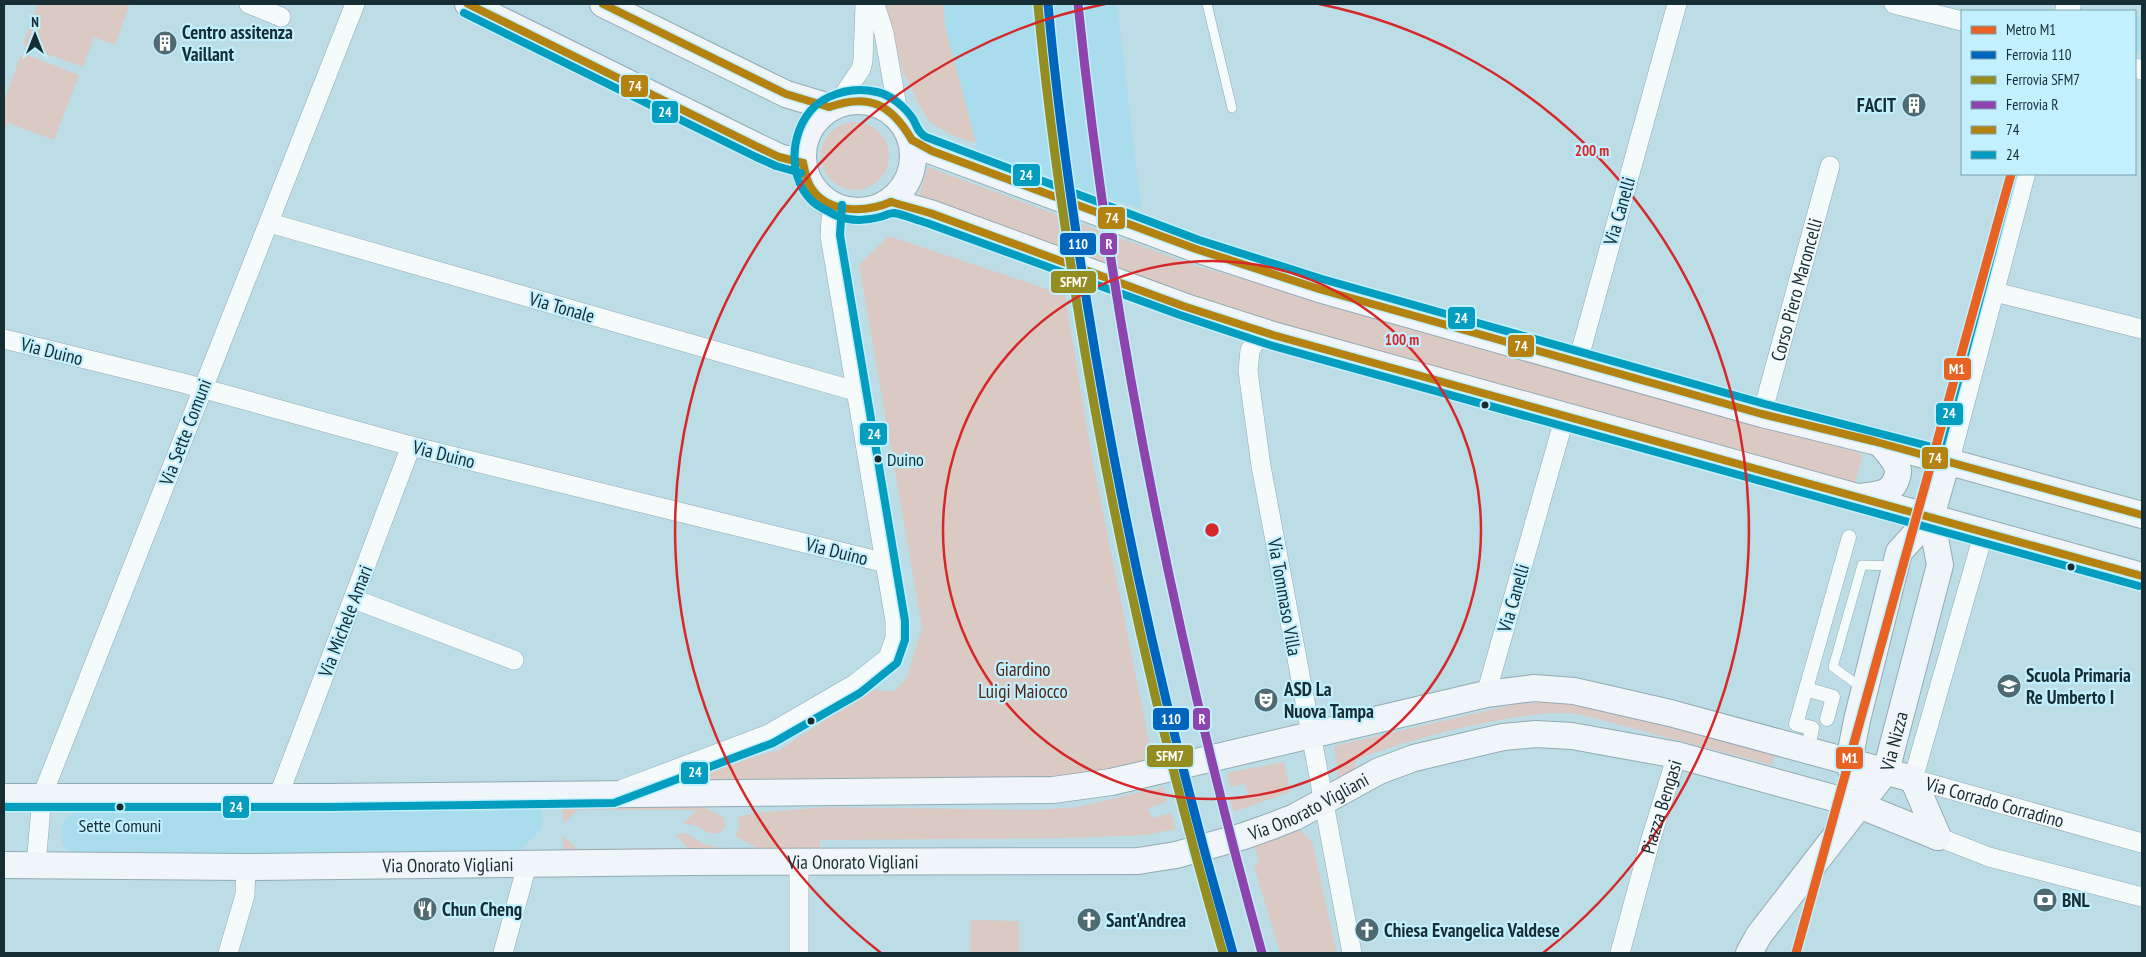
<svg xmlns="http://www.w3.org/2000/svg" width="2146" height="957" font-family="'PT Sans Narrow',sans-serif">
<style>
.built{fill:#a9dced}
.green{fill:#dbcac3}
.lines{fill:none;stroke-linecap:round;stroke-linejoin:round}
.service-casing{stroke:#92abb3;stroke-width:10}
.pedestrian-casing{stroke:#92abb3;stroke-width:15}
.minor-casing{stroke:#92abb3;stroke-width:20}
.tertiary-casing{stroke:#92abb3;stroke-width:25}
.secondary-casing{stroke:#92abb3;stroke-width:28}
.service{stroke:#f5fafb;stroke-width:9}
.pedestrian{stroke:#f5fafb;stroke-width:14}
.minor{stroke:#f5fafb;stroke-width:19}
.tertiary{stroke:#f5fafb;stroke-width:24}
.secondary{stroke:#f0f5f9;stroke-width:26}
.bus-1-casing{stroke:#c2f0ff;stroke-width:11}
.bus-2-casing{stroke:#c2f0ff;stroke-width:11}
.bus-1{stroke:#b48210;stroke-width:8}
.bus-2{stroke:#029dbf;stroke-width:8}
.rail-1-casing{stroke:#c2f0ff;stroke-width:12}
.rail-2-casing{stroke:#c2f0ff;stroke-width:12}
.rail-3-casing{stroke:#c2f0ff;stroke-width:12}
.rail-1{stroke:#0065bd;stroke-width:9}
.rail-2{stroke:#948d21;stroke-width:9}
.rail-3{stroke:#8e44ad;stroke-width:9}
.metro-1-casing{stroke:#c2f0ff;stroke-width:12}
.metro-1{stroke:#e76223;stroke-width:9}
.ring{fill:none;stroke:#d62828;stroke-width:2.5}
.bus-dot{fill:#162d34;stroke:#c2f0ff;stroke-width:2}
.labels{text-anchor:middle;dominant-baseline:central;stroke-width:4.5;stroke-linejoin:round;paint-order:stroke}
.bus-label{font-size:18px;fill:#162d34;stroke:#c2f0ff;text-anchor:start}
.poi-label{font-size:19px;font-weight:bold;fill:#162d34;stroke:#c2f0ff;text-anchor:start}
.street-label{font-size:19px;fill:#162d34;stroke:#c2f0ff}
.park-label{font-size:19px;fill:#542210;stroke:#c2f0ff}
.centre{fill:#d62828;stroke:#c2f0ff;stroke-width:2.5}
.ring-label{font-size:15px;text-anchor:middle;font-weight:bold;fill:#d62828;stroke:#c2f0ff;stroke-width:4.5;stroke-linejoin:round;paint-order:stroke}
.line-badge{stroke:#c2f0ff;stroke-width:2}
.badge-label{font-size:14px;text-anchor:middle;font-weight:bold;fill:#fff}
</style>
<rect width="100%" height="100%" fill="#bcdce6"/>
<g class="built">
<path d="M943,4H1117L1141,208L976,157V143L945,27Z"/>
<path d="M2135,16L2142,18V52L2135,50Z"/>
<path d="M542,802V828L514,857L69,853L62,842V824L69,816L78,810Z"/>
</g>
<g class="green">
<path d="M38,4H130L115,45L94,37L83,67L23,45Z"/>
<path d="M886,4H943L945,27L976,143L951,135L930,122L922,110L902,70Z"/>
<path d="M22,53L79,75L54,140L8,123L4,134V100Z"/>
<circle cx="855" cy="156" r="34"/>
<path d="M928,167L1193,265L1863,454L1855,483L1260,319L918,198Z"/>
<path d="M889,236L1065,295L1091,452L1155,772L1111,782L613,793L780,750L869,690L894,691L907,678L922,627L859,265Z"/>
<path d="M1553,701L1581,703L1775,754L1772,765L1578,714C1554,711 1530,715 1506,719C1452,728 1408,741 1357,759L1354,770L1338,777L1334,746L1516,704Z"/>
<path d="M1284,762L1290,792L1234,812L1230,799L1248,794L1245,784L1230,787L1227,773Z"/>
<path d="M1163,787L1167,802L1148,808L1152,818L1171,813L1176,829L1146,835L1068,838L820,840V849L757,848L735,836L739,826L738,817L754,813L827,807L1037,810L1077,807Z"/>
<path d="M561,801L700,805L723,817L725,826L722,831C711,838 706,830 696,826C692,824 687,824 683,824L697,810H578L564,823Z"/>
<path d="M1298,827L1312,842L1337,953H1280L1254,866L1259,862L1253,843Z"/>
<path d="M686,833L702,843L729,851L563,857V836L577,849L688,848L675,835Z"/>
<path d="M971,920L1019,921V953H970Z"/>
</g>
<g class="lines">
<defs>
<g id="service">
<path d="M1207,4L1232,108"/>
<path d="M1862,688L1833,667L1862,565L1893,566"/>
</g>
<g id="pedestrian">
<path d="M1806,689L1833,697L1827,719"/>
<path d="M1810,738L1812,728L1796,724L1849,537"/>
</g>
<g id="minor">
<path d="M249,4L281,17"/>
<path d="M875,4L884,33L899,118"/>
<path d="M1894,4L1962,21"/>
<path d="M2135,68L2142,70"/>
<path d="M838,103L861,69L863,61L865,4"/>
<path d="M270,223L855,391"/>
<path d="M1991,291L2142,329"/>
<path d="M1263,332L1250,350L1248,371L1261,466L1352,953"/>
<path d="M4,339L183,383L411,446L886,563"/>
<path d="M1578,361L1677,4"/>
<path id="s1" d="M1762,414L1830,166"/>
<path id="s2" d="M1984,532L1913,779L2142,843"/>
<path d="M354,599L514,660"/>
<path d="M1486,694L1565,416"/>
<path d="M623,789L769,734L855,684L888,658L895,638V621L830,236L832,204"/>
<path d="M278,797L411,446"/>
<path d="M1938,837L1989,857L2142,897"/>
<path d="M799,862V953"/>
<path d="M36,865L42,796L355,4"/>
<path d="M228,953L245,895L246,867"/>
<path d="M503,953L527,865"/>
<path id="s3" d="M1620,953L1650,842L1677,755"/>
</g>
<g id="tertiary">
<path d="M2067,11L2069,4"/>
<path d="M1947,461L2023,174"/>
</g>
<g id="secondary">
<path d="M468,4L760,148L779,157L803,163"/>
<path d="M603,4L786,94L829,107"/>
<circle cx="858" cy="156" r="55"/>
<path d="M912,140L932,151L1196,249L1319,289L1762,414L1873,441L2142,515"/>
<path d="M891,202L930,213L1183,306L1273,335L2142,576"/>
<path d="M1857,497C1874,495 1892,496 1897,477C1899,472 1898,467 1895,462C1891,455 1885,449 1880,443"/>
<path d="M1853,777L1849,761L1857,720L1899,552L1931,517L1947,461"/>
<path d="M1913,779L1938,837"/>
<path d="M4,797H330L1053,790L1111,782L1486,694L1534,688L1574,691L1670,713L1913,779"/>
<path id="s4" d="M4,865L246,867L689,862L1138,861L1176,855L1244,836L1272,826L1295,817L1379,771L1414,758L1503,737L1536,734L1572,736L1677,755L1859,805L1938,837"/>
<path id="s5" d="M1749,953L1759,935L1886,771L1940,565L1931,517"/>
</g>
</defs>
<use href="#service" class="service-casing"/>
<use href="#pedestrian" class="pedestrian-casing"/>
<use href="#minor" class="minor-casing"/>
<use href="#tertiary" class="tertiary-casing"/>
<use href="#secondary" class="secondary-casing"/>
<use href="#service" class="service"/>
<use href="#pedestrian" class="pedestrian"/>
<use href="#minor" class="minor"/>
<use href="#tertiary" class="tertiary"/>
<use href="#secondary" class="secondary"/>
<defs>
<g id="bus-1">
<path d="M468,4L760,148L779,157L803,163"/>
<path d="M603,4L786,94L829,107"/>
<path d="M829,107C869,93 891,104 912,140"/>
<path d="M912,140L932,151L1196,249L1319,289L1762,414L1873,441L2142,515"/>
<path d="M803,163C805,171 806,179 810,186C826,214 865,213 891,202"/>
<path d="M891,202L930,213L1183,306L1273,335L2142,576"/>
</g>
<g id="bus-2">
<path d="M464,13L756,157L776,166L801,173"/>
<path d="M2013,174L1940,449L1765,404L1322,279L1199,240L926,137C918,133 917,126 913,119C905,107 891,95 877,92C860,88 844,90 829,97C791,114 783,173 812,201C818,207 828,211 835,215C849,221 865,221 880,217C884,216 889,213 894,213C905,215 916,220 927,223L1180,315L1270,345L2139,586"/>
<path d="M4,807H330L614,803L773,743L860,693L897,663L905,640V621L840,235L842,205"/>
</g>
</defs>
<use href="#bus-1" class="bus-1-casing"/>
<use href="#bus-2" class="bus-2-casing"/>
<use href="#bus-1" class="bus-1"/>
<use href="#bus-2" class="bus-2"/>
<defs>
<path id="rail-1" d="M1048,4C1057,104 1071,204 1087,303C1122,523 1171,739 1233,953"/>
<path id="rail-2" d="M1038,5C1047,105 1061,204 1077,304C1112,523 1161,739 1223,953"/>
<path id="rail-3" d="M1078,4C1111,325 1176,643 1262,953"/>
</defs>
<use href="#rail-1" class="rail-1-casing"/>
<use href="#rail-2" class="rail-2-casing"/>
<use href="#rail-3" class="rail-3-casing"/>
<use href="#rail-1" class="rail-1"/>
<use href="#rail-2" class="rail-2"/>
<use href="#rail-3" class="rail-3"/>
<defs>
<path id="metro-1" d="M1796,953L2011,174"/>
</defs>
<use href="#metro-1" class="metro-1-casing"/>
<use href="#metro-1" class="metro-1"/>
</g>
<g class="ring">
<circle cx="1212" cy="530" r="269"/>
<path d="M881 953A537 537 0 0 1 1105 4M1319 4A537 537 0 0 1 1543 953"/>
</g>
<defs>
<symbol id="building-disc" viewBox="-11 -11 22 22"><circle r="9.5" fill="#506a72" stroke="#c2f0ff"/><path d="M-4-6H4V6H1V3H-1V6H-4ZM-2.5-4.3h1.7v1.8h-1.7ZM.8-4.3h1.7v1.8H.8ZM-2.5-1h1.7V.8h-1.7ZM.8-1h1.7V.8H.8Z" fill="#fff"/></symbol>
<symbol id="school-disc" viewBox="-11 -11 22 22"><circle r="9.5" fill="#506a72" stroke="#c2f0ff"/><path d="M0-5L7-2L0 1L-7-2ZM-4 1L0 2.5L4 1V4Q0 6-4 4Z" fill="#fff"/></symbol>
<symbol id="theatre-disc" viewBox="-11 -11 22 22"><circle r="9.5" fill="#506a72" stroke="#c2f0ff"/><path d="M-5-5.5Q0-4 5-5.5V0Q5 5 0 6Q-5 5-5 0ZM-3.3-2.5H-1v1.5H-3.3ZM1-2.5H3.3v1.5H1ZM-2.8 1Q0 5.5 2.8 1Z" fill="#fff"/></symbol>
<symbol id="bank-disc" viewBox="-11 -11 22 22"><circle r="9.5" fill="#506a72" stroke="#c2f0ff"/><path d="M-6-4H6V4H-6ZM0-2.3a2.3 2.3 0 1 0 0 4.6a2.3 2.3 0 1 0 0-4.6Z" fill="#fff"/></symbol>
<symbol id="restaurant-disc" viewBox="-11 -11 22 22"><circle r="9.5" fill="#506a72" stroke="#c2f0ff"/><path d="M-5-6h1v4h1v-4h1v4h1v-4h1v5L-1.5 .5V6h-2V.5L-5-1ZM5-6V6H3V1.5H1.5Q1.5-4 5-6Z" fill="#fff"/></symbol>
<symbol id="church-disc" viewBox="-11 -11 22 22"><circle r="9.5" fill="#506a72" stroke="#c2f0ff"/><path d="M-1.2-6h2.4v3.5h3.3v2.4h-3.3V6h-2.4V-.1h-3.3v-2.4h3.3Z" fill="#fff"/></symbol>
</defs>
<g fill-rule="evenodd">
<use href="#building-disc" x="151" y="29" width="28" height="28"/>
<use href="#building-disc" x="1900" y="91" width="28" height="28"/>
<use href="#school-disc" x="1995" y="672" width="28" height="28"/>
<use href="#theatre-disc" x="1252" y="686" width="28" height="28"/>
<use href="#bank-disc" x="2031" y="886" width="28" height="28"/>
<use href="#restaurant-disc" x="411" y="895" width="28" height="28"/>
<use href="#church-disc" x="1075" y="906" width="28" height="28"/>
<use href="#church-disc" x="1353" y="916" width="28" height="28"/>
</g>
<g class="bus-dot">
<circle cx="1485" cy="405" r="4.5"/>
<circle cx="878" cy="459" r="4.5"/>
<circle cx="2071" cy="567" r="4.5"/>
<circle cx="811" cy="721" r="4.5"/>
<circle cx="120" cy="807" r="4.5"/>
</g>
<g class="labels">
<g class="bus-label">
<text x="887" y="459">Duino</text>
<text x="120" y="825" text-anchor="middle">Sette Comuni</text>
</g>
<g class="poi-label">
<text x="182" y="32">Centro assitenza<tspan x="182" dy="22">Vaillant</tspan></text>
<text x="1896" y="105" text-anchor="end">FACIT</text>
<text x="2026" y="675">Scuola Primaria<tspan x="2026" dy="22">Re Umberto I</tspan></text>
<text x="1284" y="689">ASD La<tspan x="1284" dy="22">Nuova Tampa</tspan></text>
<text x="2062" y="900">BNL</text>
<text x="442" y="909">Chun Cheng</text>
<text x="1106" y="920">Sant'Andrea</text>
<text x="1384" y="930">Chiesa Evangelica Valdese</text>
</g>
<g class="street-label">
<text transform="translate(1619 211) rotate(-74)">Via Canelli</text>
<text stroke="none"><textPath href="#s1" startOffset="129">Corso Piero Maroncelli</textPath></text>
<text transform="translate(562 307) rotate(16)">Via Tonale</text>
<text transform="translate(52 351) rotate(14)">Via Duino</text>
<text transform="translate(185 432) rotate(-69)">Via Sette Comuni</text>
<text transform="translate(444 454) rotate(14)">Via Duino</text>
<text transform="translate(837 551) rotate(14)">Via Duino</text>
<text transform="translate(1285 597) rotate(80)">Via Tommaso Villa</text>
<text transform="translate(1513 598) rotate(-74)">Via Canelli</text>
<text transform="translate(345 621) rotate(-69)">Via Michele Amari</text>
<text stroke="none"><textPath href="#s5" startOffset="259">Via Nizza</textPath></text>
<text stroke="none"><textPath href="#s2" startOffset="342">Via Corrado Corradino</textPath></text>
<text stroke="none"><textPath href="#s4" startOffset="1314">Via Onorato Vigliani</textPath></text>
<text stroke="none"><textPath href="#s3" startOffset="152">Piazza Bengasi</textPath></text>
<text stroke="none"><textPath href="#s4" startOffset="849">Via Onorato Vigliani</textPath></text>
<text stroke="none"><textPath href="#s4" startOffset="444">Via Onorato Vigliani</textPath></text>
</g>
<g class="park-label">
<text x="1023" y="669">Giardino<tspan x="1023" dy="22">Luigi Maiocco</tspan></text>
</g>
</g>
<circle cx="1212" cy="530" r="8" class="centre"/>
<g class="ring-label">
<text x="1592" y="156">200 m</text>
<text x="1402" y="345">100 m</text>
</g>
<g class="line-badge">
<rect x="620" y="74" width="29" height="24" rx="5" fill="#b48210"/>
<rect x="651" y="100" width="28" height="24" rx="5" fill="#029dbf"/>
<rect x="1012" y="163" width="29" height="24" rx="5" fill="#029dbf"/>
<rect x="1097" y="206" width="29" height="24" rx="5" fill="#b48210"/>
<rect x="1099" y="232" width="19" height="24" rx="5" fill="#8e44ad"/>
<rect x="1059" y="232" width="38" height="24" rx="5" fill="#0065bd"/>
<rect x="1050" y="270" width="47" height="24" rx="5" fill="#948d21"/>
<rect x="1447" y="306" width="29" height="24" rx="5" fill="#029dbf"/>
<rect x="1507" y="334" width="28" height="24" rx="5" fill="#b48210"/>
<rect x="1943" y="357" width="29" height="24" rx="5" fill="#e76223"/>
<rect x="1935" y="402" width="29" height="24" rx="5" fill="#029dbf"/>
<rect x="859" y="422" width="29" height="24" rx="5" fill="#029dbf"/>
<rect x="1921" y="446" width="28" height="24" rx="5" fill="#b48210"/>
<rect x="1192" y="707" width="19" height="24" rx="5" fill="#8e44ad"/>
<rect x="1152" y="707" width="38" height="24" rx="5" fill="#0065bd"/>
<rect x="1146" y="744" width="48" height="24" rx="5" fill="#948d21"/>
<rect x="1835" y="746" width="29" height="24" rx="5" fill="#e76223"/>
<rect x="680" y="761" width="29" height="24" rx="5" fill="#029dbf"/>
<rect x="222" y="795" width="28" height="24" rx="5" fill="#029dbf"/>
</g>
<g class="badge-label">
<text x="635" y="91">74</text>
<text x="665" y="117">24</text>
<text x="1026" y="180">24</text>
<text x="1112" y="223">74</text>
<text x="1109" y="249">R</text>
<text x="1078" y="249">110</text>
<text x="1074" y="287">SFM7</text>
<text x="1461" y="323">24</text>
<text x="1521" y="351">74</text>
<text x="1957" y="374">M1</text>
<text x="1949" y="418">24</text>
<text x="874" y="439">24</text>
<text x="1935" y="463">74</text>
<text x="1202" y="724">R</text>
<text x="1171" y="724">110</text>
<text x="1170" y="761">SFM7</text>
<text x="1850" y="763">M1</text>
<text x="695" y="777">24</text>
<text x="236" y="812">24</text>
</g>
<rect width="2146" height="957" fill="none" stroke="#162d34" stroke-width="10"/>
<rect x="1961" y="10" width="175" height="165" fill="#c2f0ff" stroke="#7da2ae"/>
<rect x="1971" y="26" width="25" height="8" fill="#e76223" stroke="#7da2ae"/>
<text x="2006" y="35" font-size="15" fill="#162d34">Metro M1</text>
<rect x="1971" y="51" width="25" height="8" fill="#0065bd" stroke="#7da2ae"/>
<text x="2006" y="60" font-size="15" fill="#162d34">Ferrovia 110</text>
<rect x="1971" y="76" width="25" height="8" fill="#948d21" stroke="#7da2ae"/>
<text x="2006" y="85" font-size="15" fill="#162d34">Ferrovia SFM7</text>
<rect x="1971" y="101" width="25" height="8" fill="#8e44ad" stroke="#7da2ae"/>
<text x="2006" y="110" font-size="15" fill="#162d34">Ferrovia R</text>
<rect x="1971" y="126" width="25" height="8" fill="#b48210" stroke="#7da2ae"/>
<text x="2006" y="135" font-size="15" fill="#162d34">74</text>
<rect x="1971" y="151" width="25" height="8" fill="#029dbf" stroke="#7da2ae"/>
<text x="2006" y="160" font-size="15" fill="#162d34">24</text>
<g transform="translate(35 35)" stroke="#c2f0ff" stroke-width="4" paint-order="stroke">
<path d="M0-4L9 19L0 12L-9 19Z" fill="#162d34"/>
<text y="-8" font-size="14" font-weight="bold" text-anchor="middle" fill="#162d34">N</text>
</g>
</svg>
